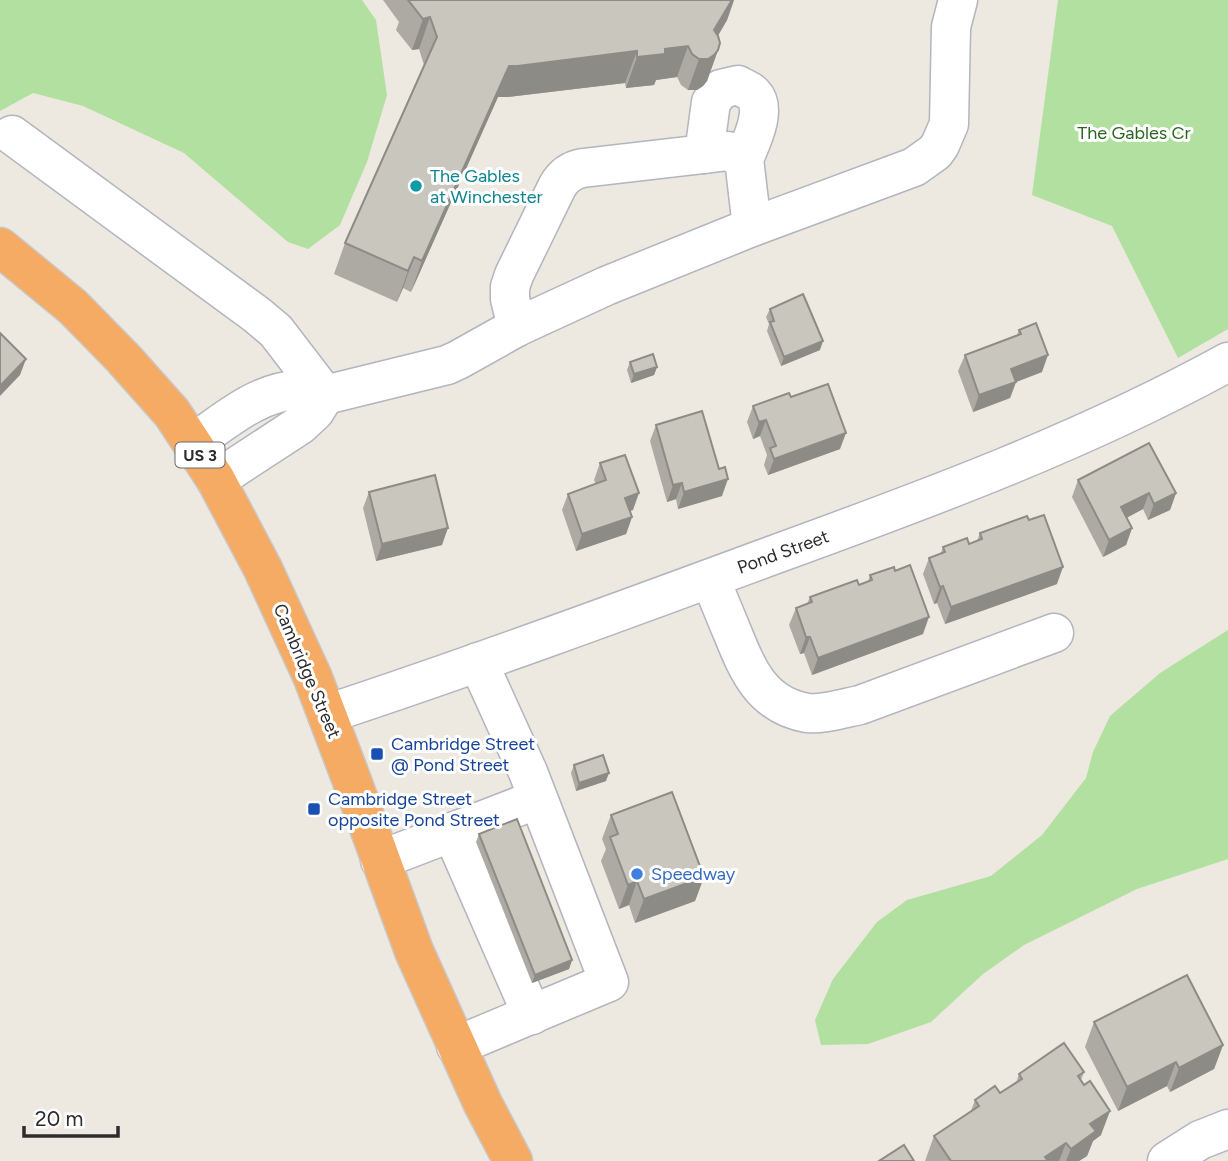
<svg xmlns="http://www.w3.org/2000/svg" width="1228" height="1161" font-family="Figtree,sans-serif">
<style>
.green{fill:#b1e0a0}
.lines{fill:none;stroke-linecap:round;stroke-linejoin:round}
.minor-casing{stroke:#b3b5bf;stroke-width:41}
.highway-casing{stroke:#c8c8c8;stroke-width:41}
.minor{stroke:#fff;stroke-width:38}
.highway{stroke:#f5ab63;stroke-width:38}
.wall{fill:#adaaa3}
.shaded-wall{fill:#8d8b85}
.building{fill:#c9c6be;stroke:#8d8b85;stroke-width:2}
.culture-dot{fill:#0f9aa8;stroke:#fff;stroke-width:2.5}
.transit-dot{fill:#1a4fb4;stroke:#fff;stroke-width:2.5}
.shop-dot{fill:#3f7fe0;stroke:#fff;stroke-width:2.5}
.labels{text-anchor:middle;dominant-baseline:central;stroke-width:6;stroke-linejoin:round;paint-order:stroke}
.shield{fill:#fff;stroke:#6b6b6b;stroke-width:2}
.shield-label{font-size:16px;font-weight:bold;fill:#2c2c2c}
.park-label{font-size:18px;fill:#29661f;stroke:#fff}
.culture-label{font-size:18px;fill:#0d838f;stroke:#fff;text-anchor:start}
.street-label{font-size:18px;fill:#2c2c2c;stroke:#fff}
.transit-label{font-size:18px;fill:#164399;stroke:#fff;text-anchor:start}
.shop-label{font-size:18px;fill:#366cbe;stroke:#fff;text-anchor:start}
</style>
<rect width="100%" height="100%" fill="#ede8e0"/>
<g class="green">
<path d="M0,0H362L376,20L387,95L367,162L340,225L308,249L288,242L184,153L83,106L33,93L0,111Z"/>
<path d="M1058,0H1228V329L1178,358L1112,226L1032,195Z"/>
<path d="M1228,630V859L1137,889L1024,945L983,974L931,1022L868,1044L821,1045L815,1020L833,979L877,922L907,900L991,876L1042,835L1086,778L1093,752L1110,716L1160,673Z"/>
</g>
<g class="lines">
<defs>
<g id="minor">
<path d="M12,135L257,315L276,331L325,395L447,365L458,360L517,327L606,286L752,227L914,167L935,152L940,145L949,124L951,27L958,0"/>
<path d="M744,159C751,142 768,109 753,94C750,90 742,88 738,85L721,89L711,102L704,154L728,151L744,159L752,227"/>
<path d="M517,327L510,299V287L514,275L557,187C563,176 571,170 583,168L704,154"/>
<path d="M193,443C224,422 257,392 297,390C306,390 316,393 325,395L315,411L300,425L216,480"/>
<path d="M710,579C718,597 725,615 733,634C748,671 762,705 807,713C822,715 845,708 860,705L1054,633"/>
<path d="M327,714C478,664 627,609 776,554C930,498 1084,441 1228,362"/>
<path d="M452,832L532,1015"/>
<path d="M380,860L538,799"/>
<path d="M456,1046L609,982L528,772L478,662"/>
<path d="M1167,1161L1200,1140L1228,1129"/>
</g>
<path id="highway" d="M0,247L73,307L123,358L172,413L216,480L263,569L313,678L352,781L414,951L483,1104L513,1161"/>
</defs>
<use href="#minor" class="minor-casing"/>
<use href="#highway" class="highway-casing"/>
<use href="#minor" class="minor"/>
<use href="#highway" class="highway"/>
</g>
<g class="wall">
<path d="M383,0H734L727,20L718,36V50L707,81L703,86L697,90H688L681,85L677,77L656,80L654,85L626,88L625,83L507,97H498L411,292L403,288L397,302L334,274L345,243L424,65L419,49L412,50L396,30L399,22Z"/>
<path d="M770,309L820,350L781,366L767,331L769,324L766,317Z"/>
<path d="M1019,330L1042,372L1016,382L1010,398L973,412L958,371L965,355L1017,335Z"/>
<path d="M630,362L657,367L654,375L631,383L627,370Z"/>
<path d="M753,406L840,449L768,475L764,465L767,455L760,436L753,439L747,422Z"/>
<path d="M656,425L719,469L722,496L678,509L676,499L667,502L650,441Z"/>
<path d="M600,463L633,510L630,511L632,517L626,534L576,551L562,510L568,494L596,484L594,480Z"/>
<path d="M1078,480L1176,493L1170,510L1148,520L1143,509L1126,518L1132,528L1126,545L1103,557L1072,497Z"/>
<path d="M369,492L442,545L376,561L363,508Z"/>
<path d="M980,533L1057,584L945,624L937,603L934,604L923,574L929,558L941,553L943,547L969,544L977,541Z"/>
<path d="M870,575L923,634L812,675L804,653L800,654L789,625L796,608L807,604L810,597L859,585L868,582Z"/>
<path d="M574,765L606,781L576,791L571,773Z"/>
<path d="M611,815L704,877L695,901L635,923L629,905L619,909L601,861L606,849L602,839Z"/>
<path d="M479,834L572,960L569,969L532,983L476,842Z"/>
<path d="M1094,1022L1223,1045L1214,1069L1170,1092L1167,1086L1118,1111L1085,1047Z"/>
<path d="M1084,1072L1081,1080L1101,1135L1093,1141L1087,1156L1079,1161H925L934,1136L971,1111L975,1100L1000,1093L1016,1083L1019,1074Z"/>
</g>
<g class="shaded-wall">
<path d="M732,0H734L727,20L704,59L718,50L707,81L703,86L697,90H688L699,59L714,30Z"/>
<path d="M430,17L419,49L412,50L423,19Z"/>
<path d="M688,46L677,77L656,80L654,85L626,88L637,57L665,49Z"/>
<path d="M637,51L625,83L507,97H498L411,292L422,261L509,66Z"/>
<path d="M414,257L403,288L397,302L408,271Z"/>
<path d="M823,341L820,350L781,366L784,357Z"/>
<path d="M1048,355L1042,372L1016,382L1010,398L973,412L979,395L1011,369Z"/>
<path d="M26,359L20,375L0,396V386Z"/>
<path d="M657,367L654,375L631,383L634,374Z"/>
<path d="M766,420L760,436L753,439L759,422Z"/>
<path d="M846,433L840,449L768,475L774,459Z"/>
<path d="M728,479L722,496L678,509L684,492Z"/>
<path d="M682,483L676,499L667,502L673,485Z"/>
<path d="M639,493L633,510L619,515L625,498Z"/>
<path d="M1149,493L1143,509L1115,524L1121,507Z"/>
<path d="M1176,493L1170,510L1148,520L1154,504Z"/>
<path d="M632,517L626,534L576,551L582,534Z"/>
<path d="M448,528L442,545L376,561L382,544Z"/>
<path d="M1132,528L1126,545L1103,557L1109,540Z"/>
<path d="M1063,567L1057,584L945,624L951,607Z"/>
<path d="M943,586L937,603L934,604L940,587Z"/>
<path d="M929,617L923,634L812,675L818,658Z"/>
<path d="M806,637H810L804,653L800,654Z"/>
<path d="M609,773L606,781L576,791L579,783Z"/>
<path d="M704,877L695,901L635,923L644,899Z"/>
<path d="M637,881L629,905L619,909L628,885Z"/>
<path d="M572,960L569,969L532,983L535,975Z"/>
<path d="M1223,1045L1214,1069L1170,1092L1179,1068Z"/>
<path d="M1176,1062L1167,1086L1118,1111L1127,1087Z"/>
<path d="M1110,1111L1101,1135L1093,1141L1087,1156L1079,1161H1066L1071,1149L1090,1124Z"/>
<path d="M1066,1143L1059,1161H1044L1045,1157Z"/>
</g>
<g class="building">
<path d="M408,0H732L714,30L718,36L720,43L718,50L714,55L708,59H699L692,54L688,46L665,49V54L637,57V51L518,66H509L422,261L414,257L408,271L345,243L437,37L430,17L423,19Z"/>
<path d="M803,294L823,341L784,357L770,322L774,321L770,309Z"/>
<path d="M1036,323L1048,355L1011,369L1016,382L979,395L965,355L1021,334L1019,330Z"/>
<path d="M0,333L26,359L0,386Z"/>
<path d="M653,354L657,367L634,374L630,362Z"/>
<path d="M828,384L846,433L774,459L770,448L776,446L766,420L759,422L753,406L789,393L791,397Z"/>
<path d="M702,411L719,469L725,467L728,479L684,492L682,483L673,485L656,425Z"/>
<path d="M1149,443L1176,493L1154,504L1149,493L1121,507L1132,528L1109,540L1078,480Z"/>
<path d="M625,455L639,493L625,498L632,517L582,534L568,494L606,480L600,463Z"/>
<path d="M435,475L448,528L382,544L369,492Z"/>
<path d="M1044,515L1063,567L951,607L943,586L940,587L929,558L945,552L943,547L967,538L969,544L982,539L980,533L1027,516L1029,520Z"/>
<path d="M910,565L929,617L818,658L810,637H806L796,608L812,602L810,597L857,580L859,585L872,580L870,575L894,567L895,571Z"/>
<path d="M603,755L609,773L579,783L574,765Z"/>
<path d="M672,792L704,877L644,899L637,881L628,885L610,837L618,834L611,815Z"/>
<path d="M517,819L572,960L535,975L479,834Z"/>
<path d="M1187,975L1223,1045L1179,1068L1176,1062L1127,1087L1094,1022Z"/>
<path d="M1064,1043L1084,1072L1078,1076L1084,1085L1090,1081L1110,1111L1090,1124L1096,1131L1071,1149L1066,1143L1045,1157L1048,1161H951L934,1136L979,1106L975,1100L995,1086L1000,1093L1022,1079L1019,1074Z"/>
<path d="M904,1145L914,1161H879Z"/>
</g>
<circle class="culture-dot" cx="416" cy="186" r="7"/>
<g class="transit-dot">
<rect x="370" y="747" width="14" height="14" rx="3.5"/>
<rect x="307" y="802" width="14" height="14" rx="3.5"/>
</g>
<circle class="shop-dot" cx="637" cy="874" r="7"/>
<g class="labels">
<rect class="shield" x="175.5" y="442.5" width="49" height="25" rx="5"/>
<g class="shield-label">
<text x="200" y="455">US 3</text>
</g>
<g class="park-label">
<text x="1134" y="133">The Gables Cr</text>
</g>
<g class="culture-label">
<text x="430" y="176">The Gables<tspan x="430" dy="21">at Winchester</tspan></text>
</g>
<g class="street-label">
<text transform="translate(783 552) rotate(-20)">Pond Street</text>
<text transform="translate(307 671) rotate(67)">Cambridge Street</text>
</g>
<g class="transit-label">
<text x="391" y="744">Cambridge Street<tspan x="391" dy="21">@ Pond Street</tspan></text>
<text x="328" y="799">Cambridge Street<tspan x="328" dy="21">opposite Pond Street</tspan></text>
</g>
<g class="shop-label">
<text x="651" y="874">Speedway</text>
</g>
</g>
<path d="M24 1126v10h94v-10" fill="none" stroke="#2c2c2c" stroke-width="3.5"/>
<text x="35" y="1126" font-size="21" fill="#2c2c2c" stroke="#ffffff" stroke-width="5" paint-order="stroke">20 m</text>
</svg>
